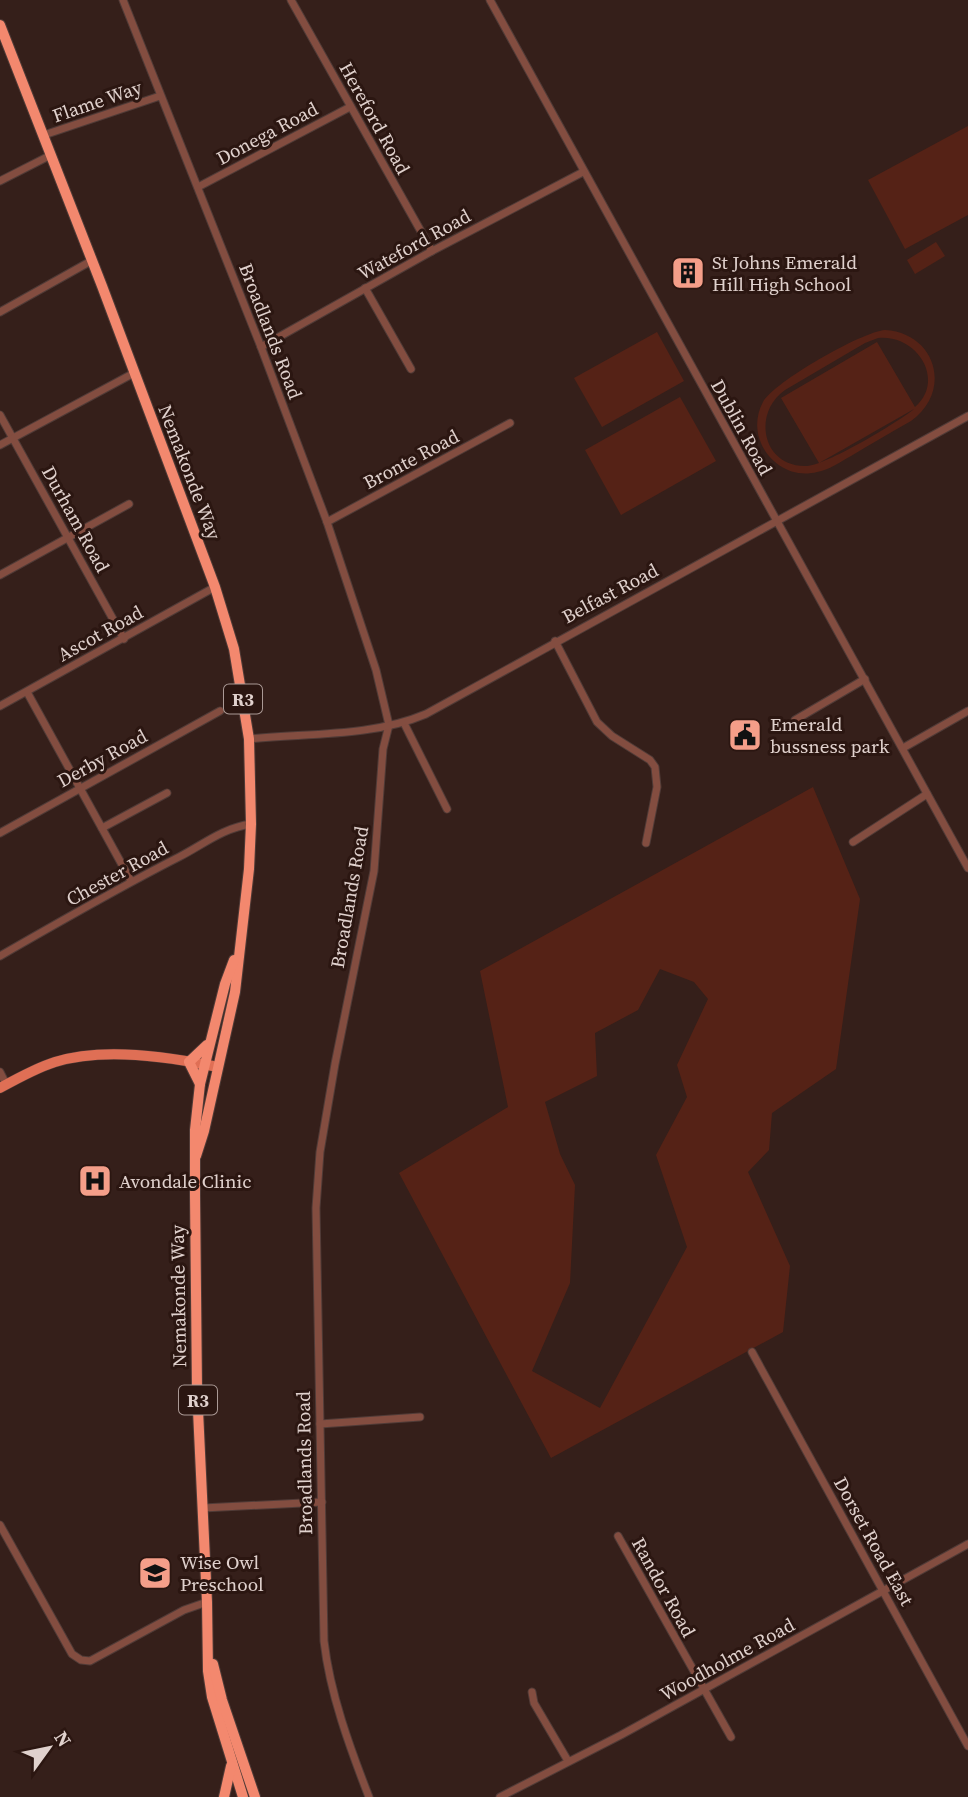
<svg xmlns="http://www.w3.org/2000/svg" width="968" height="1797" font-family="'Source Serif 4',serif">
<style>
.green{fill:#552216;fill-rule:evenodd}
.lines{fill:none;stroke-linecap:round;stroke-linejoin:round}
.minor-casing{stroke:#503b37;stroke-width:9}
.major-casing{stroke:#503b37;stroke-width:11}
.highway-casing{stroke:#503b37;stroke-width:12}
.minor{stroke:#834d40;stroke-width:7}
.major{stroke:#df6f55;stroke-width:10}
.highway{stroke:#f3886e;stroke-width:10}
.labels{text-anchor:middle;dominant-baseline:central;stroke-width:6;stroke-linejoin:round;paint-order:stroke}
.shield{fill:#2b1611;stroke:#aa9995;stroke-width:2}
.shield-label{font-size:18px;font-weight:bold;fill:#e0d1cd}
.street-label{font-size:19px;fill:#e0d1cd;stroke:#2b1611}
.poi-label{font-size:19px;fill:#e0d1cd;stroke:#2b1611;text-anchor:start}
</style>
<rect width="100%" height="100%" fill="#351f1a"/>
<g class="green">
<path d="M968,126V215L905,249L868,180Z"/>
<path d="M936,242L945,256L915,274L907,260Z"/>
<path d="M885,330C936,333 953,391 911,421C891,432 871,444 851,456C840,462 829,470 817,472C778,482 743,439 763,402C774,382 861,332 885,330ZM878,338C917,334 946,380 915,407L877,342L781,398L819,463L914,409C897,423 825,466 806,466C762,467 752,413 785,390L865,343Z"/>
<path d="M657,332L684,381L602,427L574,378Z"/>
<path d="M680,397L716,461L621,515L585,450Z"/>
<path d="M813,787L860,899L836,1069L772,1113L769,1150L748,1172L790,1266L783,1332L551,1458L399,1173L508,1107L480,971ZM660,969L694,982L708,999L677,1065L687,1097L656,1155L687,1247L600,1408L532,1371L570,1283L575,1185L560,1154L545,1102L597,1076L595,1033L638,1010Z"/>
</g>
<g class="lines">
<defs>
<g id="minor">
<path d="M123,0L261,347L327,522L376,670L389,725L383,749L374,871L335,1064L320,1152L316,1208L324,1641C330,1694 350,1748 369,1797"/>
<path d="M291,0L432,251"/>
<path d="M490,0L968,868"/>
<path d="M44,135L160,96"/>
<path d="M0,181L51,155"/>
<path d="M198,187L350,107"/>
<path d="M365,288L411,369"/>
<path d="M0,312L91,261"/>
<path d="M261,347L432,251L583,172"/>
<path d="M0,415L124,639"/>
<path d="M0,445L134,373"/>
<path d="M327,522L510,423"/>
<path d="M0,575L129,504"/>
<path d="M555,641L597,722L612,736L650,760L655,767L657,787L646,843"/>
<path d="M27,692L131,881"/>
<path d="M0,706L215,587"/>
<path d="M795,720L865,679"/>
<path d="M404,723L447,809"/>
<path d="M249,739C307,733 372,737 426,714L968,416"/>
<path d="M903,748L968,711"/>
<path d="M102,828L167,793"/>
<path d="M0,833L220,711"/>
<path d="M853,842L927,794"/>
<path d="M0,956C59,922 118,888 179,857C204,844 223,828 251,824"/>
<path d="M0,1072L6,1084"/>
<path d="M752,1352L968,1746"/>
<path d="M320,1424L420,1417"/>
<path d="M203,1508L322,1502"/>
<path d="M0,1525L72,1654L81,1660L90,1661L184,1610L207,1602"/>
<path d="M618,1536L731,1737"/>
<path d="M532,1692L534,1703L568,1761"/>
<path d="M500,1797L621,1735L968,1544"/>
</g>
<path id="major" d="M0,1088C18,1078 36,1068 55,1062C102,1047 165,1056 213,1066"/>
<g id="highway">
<path d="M0,25L102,286L215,587L234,649L249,739L251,824L249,869L235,992L204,1131L196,1156"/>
<path d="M234,960L225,984L200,1084L195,1130V1195L197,1389L207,1602L208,1671L212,1697L243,1797"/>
<path d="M200,1084L189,1062L207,1045"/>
<path d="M213,1664L222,1700L255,1797"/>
<path d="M224,1797L231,1766"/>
</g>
</defs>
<use href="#minor" class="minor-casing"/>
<use href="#major" class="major-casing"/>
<use href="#highway" class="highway-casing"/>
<use href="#minor" class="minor"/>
<use href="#major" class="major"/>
<use href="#highway" class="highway"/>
</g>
<defs>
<symbol id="building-square" viewBox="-11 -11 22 22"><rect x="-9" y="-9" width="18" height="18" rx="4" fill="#f49e89" stroke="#2b1611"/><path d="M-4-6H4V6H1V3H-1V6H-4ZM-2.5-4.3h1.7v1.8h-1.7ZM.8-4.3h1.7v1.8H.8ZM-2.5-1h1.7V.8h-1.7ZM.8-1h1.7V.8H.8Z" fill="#111"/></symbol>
<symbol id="civic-square" viewBox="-11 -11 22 22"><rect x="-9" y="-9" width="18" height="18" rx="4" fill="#f49e89" stroke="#2b1611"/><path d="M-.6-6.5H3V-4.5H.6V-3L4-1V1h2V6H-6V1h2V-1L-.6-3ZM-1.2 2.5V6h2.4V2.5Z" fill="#111"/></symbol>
<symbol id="hospital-square" viewBox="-11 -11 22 22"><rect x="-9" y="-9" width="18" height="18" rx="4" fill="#f49e89" stroke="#2b1611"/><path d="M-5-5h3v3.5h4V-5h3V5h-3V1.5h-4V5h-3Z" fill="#111"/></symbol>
<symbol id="school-square" viewBox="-11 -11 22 22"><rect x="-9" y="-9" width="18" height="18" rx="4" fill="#f49e89" stroke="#2b1611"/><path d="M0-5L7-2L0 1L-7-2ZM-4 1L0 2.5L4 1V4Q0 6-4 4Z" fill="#111"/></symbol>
</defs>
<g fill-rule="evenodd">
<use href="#building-square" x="669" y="254" width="38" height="38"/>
<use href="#civic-square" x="726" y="716" width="38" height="38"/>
<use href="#hospital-square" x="76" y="1162" width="38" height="38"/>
<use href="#school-square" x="136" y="1554" width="38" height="38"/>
</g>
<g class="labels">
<g class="shield">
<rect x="224" y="684.5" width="38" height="29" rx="5"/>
<rect x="179" y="1385.5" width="38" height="29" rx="5"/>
</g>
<g class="shield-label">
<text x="243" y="699">R3</text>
<text x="198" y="1400">R3</text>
</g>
<g class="street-label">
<text transform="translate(97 101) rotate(-19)">Flame Way</text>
<text transform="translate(375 118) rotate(61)">Hereford Road</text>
<text transform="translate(267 133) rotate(-28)">Donega Road</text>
<text transform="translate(414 244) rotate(-29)">Wateford Road</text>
<text transform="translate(271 331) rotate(69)">Broadlands Road</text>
<text transform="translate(742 427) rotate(61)">Dublin Road</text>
<text transform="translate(411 459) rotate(-28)">Bronte Road</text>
<text transform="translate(190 472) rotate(69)">Nemakonde Way</text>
<text transform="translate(76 519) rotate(61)">Durham Road</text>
<text transform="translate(610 593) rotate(-28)">Belfast Road</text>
<text transform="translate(100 633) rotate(-29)">Ascot Road</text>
<text transform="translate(102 758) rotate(-29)">Derby Road</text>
<text transform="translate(117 873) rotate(-29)">Chester Road</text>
<text transform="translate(349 897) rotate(-80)">Broadlands Road</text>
<text transform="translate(178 1296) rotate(-91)">Nemakonde Way</text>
<text transform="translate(304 1463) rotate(-91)">Broadlands Road</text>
<text transform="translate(874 1541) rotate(61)">Dorset Road East</text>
<text transform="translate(664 1587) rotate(61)">Randor Road</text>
<text transform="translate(727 1659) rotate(-29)">Woodholme Road</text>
</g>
<g class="poi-label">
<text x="712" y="262">St Johns Emerald<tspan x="712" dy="22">Hill High School</tspan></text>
<text x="770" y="724">Emerald<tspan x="770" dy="22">bussness park</tspan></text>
<text x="119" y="1181">Avondale Clinic</text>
<text x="180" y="1562">Wise Owl<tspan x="180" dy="22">Preschool</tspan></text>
</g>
</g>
<g transform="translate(49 1748) rotate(57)" stroke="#2b1611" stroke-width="5" paint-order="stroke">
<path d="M0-5L12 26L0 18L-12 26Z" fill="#e0d1cd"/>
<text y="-10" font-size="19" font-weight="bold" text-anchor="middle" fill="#e0d1cd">N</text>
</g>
</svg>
